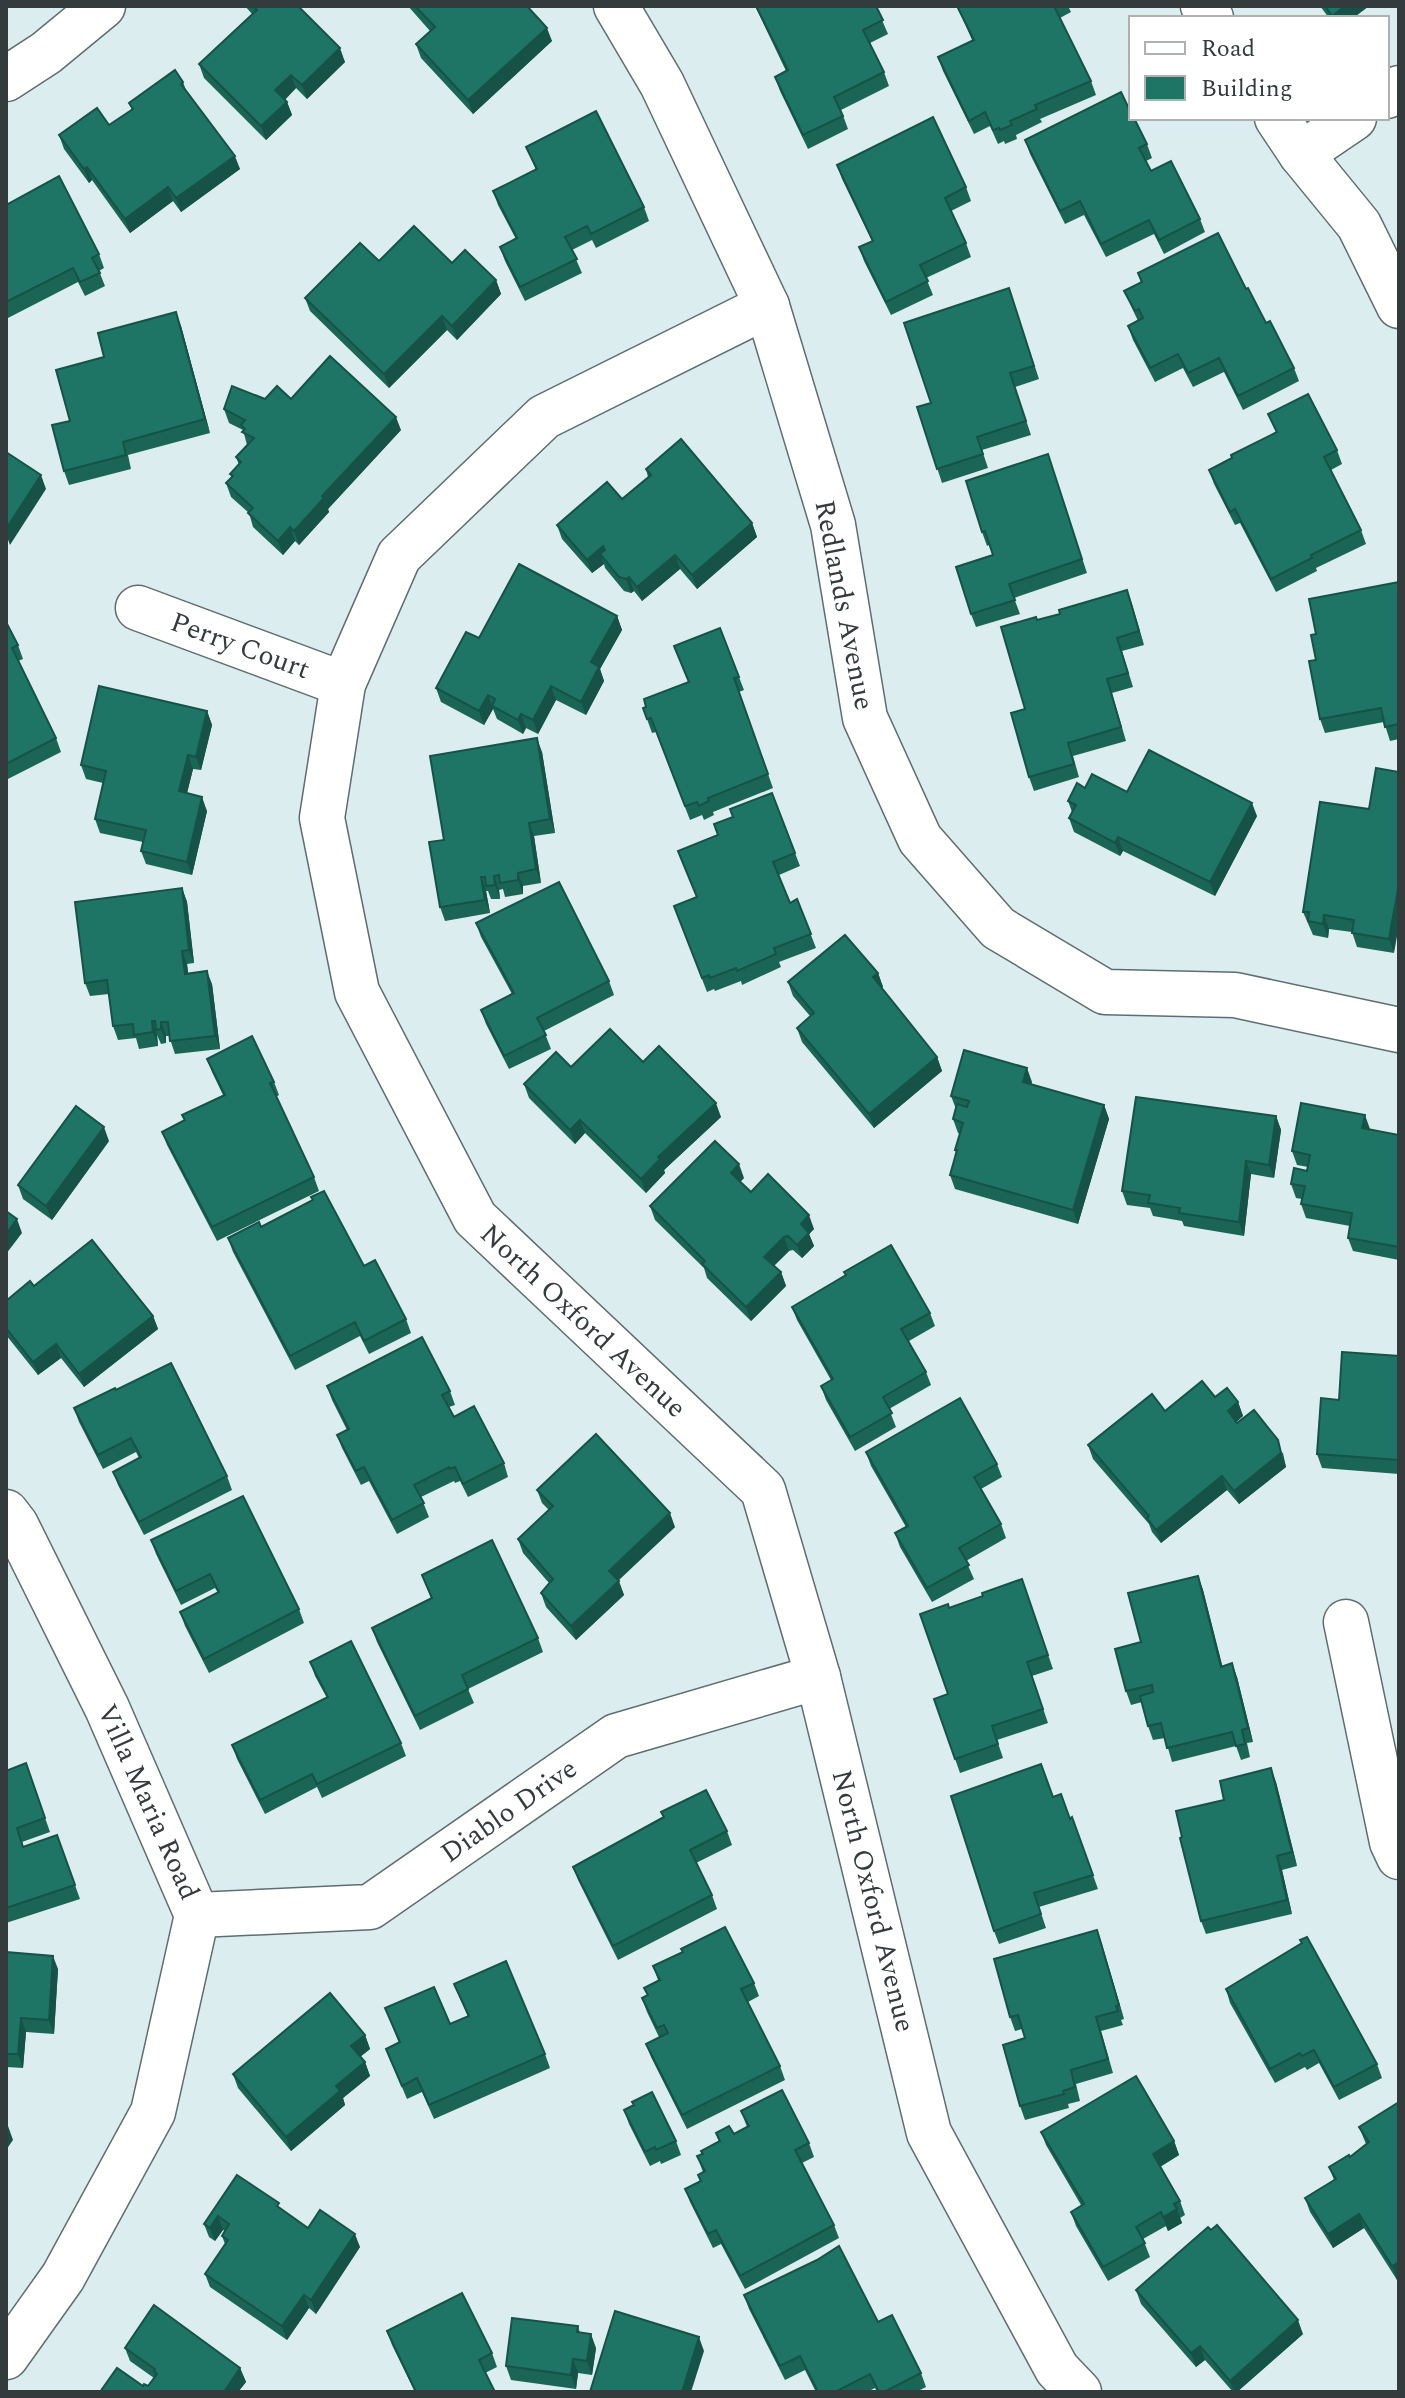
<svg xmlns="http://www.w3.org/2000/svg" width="1405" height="2398" font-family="Spectral,serif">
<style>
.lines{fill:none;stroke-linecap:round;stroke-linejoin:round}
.minor-casing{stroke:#5e6e70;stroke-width:47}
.minor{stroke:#fff;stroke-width:44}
.wall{fill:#1b6557}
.shaded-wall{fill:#165247}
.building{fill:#1f7565;stroke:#165247;stroke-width:2}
.labels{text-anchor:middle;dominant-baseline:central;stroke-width:8;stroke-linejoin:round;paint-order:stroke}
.street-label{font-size:28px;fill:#343b3c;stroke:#fff}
</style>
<rect width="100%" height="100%" fill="#dcedf0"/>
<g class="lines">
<defs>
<g id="minor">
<path d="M616,6L662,84L767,306L833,525L865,718L920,839L998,928L1105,992L1235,995L1399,1030"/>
<path d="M1203,6L1211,18"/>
<path d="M6,79L46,53L103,6"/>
<path d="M1387,96L1399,88"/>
<path d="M1277,118L1301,154L1359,225L1399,306"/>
<path d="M1301,154L1354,118"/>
<path d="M767,306L544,417L399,556L343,684L322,818L357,992L475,1218L763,1490L818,1677L929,2133L1057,2369L1079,2392"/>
<path d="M138,608L343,684"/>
<path d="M6,1512L16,1525L107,1708L197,1915L153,2112L63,2277L6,2357"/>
<path d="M1346,1622L1392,1842L1399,1857"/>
<path d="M197,1915L370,1907L616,1736L818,1677"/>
</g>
</defs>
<use href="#minor" class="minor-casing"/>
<use href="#minor" class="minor"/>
</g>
<g class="wall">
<path d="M245,6H298L345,62L307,99L296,88L285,100L287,102L292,115L266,140L204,78L199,64L252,14Z"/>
<path d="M408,6H527L552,41L473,114L421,58L416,44L430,31Z"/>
<path d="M755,6H876L888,34L870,43L884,72L889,86L841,110L848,129L808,149L780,91L775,77L786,71Z"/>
<path d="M957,6H1068L1071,12L1060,18L1091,81L1096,95L1040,119L1042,122L1016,135L1017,139L1005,144L1004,141L998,144L990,126L974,134L943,71L938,57L972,40Z"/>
<path d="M1320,6H1369L1353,18H1329Z"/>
<path d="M183,82L187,93L240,169L181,212L173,201L130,233L92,180L89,183L64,149L59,135L109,125L132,110L129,103Z"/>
<path d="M1025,140L1147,144L1152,158L1146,161L1151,171L1200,219L1205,232L1164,254L1154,234L1106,257L1084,215L1065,224L1030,154Z"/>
<path d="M526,147L644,207L649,221L596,248L592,240L572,250L582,273L525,301L505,261L500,247L516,239L498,205L493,191L536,170Z"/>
<path d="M837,165L966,187L971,201L951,211L966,243L971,257L926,278L933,295L891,315L864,261L859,247L872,241L842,179Z"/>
<path d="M6,205L99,254L104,268L99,271L105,286L85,296L78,282L6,319Z"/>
<path d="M379,261L452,263L496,280L501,294L457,340L447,330L389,388L310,311L305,298Z"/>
<path d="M1138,273L1246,289L1294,368L1299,381L1243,410L1224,372L1193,387L1183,368L1155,382L1133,340L1128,326L1138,321L1124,291L1141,283Z"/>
<path d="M1009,288L1039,379L1015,387L1031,435L982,450L988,468L942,483L917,407L931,403Z"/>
<path d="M181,326L210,433L128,455L131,469L69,485L64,471L70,421L104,357Z"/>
<path d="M265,399H291L401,430L328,509L329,512L299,545L295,541L283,555L253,527L249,513L231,497L226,483L232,478L230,474L239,465L236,457L247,445L243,430L229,423L224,409Z"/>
<path d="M1268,414L1337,450L1342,464L1331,470L1361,530L1366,544L1316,568L1317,571L1276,592L1240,523L1235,525L1214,484L1209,470L1232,458L1276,432Z"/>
<path d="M1048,454L1087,573L1014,598L1020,614L976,627L971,614L993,555L989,545L987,546L982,532Z"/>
<path d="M646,469L752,523L757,537L697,589L680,569L642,601L634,591L631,593L624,591L605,568L604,564L592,573L562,539L557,525L622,499L648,477Z"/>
<path d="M1399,582V739L1390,741L1384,722L1325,733L1320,719L1316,660V634Z"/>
<path d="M1127,590L1144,645L1122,651L1133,687L1112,693L1126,741L1073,756L1079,777L1034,791L1029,777L1025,709L1037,620L1060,614Z"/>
<path d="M617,616L622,630L600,669L604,681L586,715L556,700L538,734L526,728L523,734L497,719L493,709L484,725L441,702L436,688L479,638Z"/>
<path d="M6,622L18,645L23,659L18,661L56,738L61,752L6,780Z"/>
<path d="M720,628L744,690L739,692L773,788L713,812L714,815L704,820L702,815L690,820L656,732L652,733L643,708L688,682Z"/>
<path d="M207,711L212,725L201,770L193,769L187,793L207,811L192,875L146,864L141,851L143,842L100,833L95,819L103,783L86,779L81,765Z"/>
<path d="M542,752L555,833L534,836L541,883L523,886V894L505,897L503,889L499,890L500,899H491L488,891H486L490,913L445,921L440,907L444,840Z"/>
<path d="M1085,788L1127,792L1257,816L1215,896L1123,851L1120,856L1074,832L1069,818L1072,812L1068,801Z"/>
<path d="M772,793L800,866L779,875L790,903L797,899L816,948L779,962L781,967L742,985L741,981L715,991L714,989L707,992L674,906L696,898L718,835L733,817Z"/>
<path d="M1369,809L1394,953L1357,947L1352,932L1329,929L1328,938L1313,935L1303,912Z"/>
<path d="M182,888L187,902L194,963L187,964L188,973L212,984L220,1049L175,1054L169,1036H166V1043L161,1044L157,1035L158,1046L139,1049L136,1038L118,1040L113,1026L109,994L90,996L85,983Z"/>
<path d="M476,923L609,981L614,995L544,1031L551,1049L509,1069L486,1024L481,1010L512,994L481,937Z"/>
<path d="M878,973L883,987L881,988L937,1057L942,1071L874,1128L802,1042L797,1028L810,1016L793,996L788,982Z"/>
<path d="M207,1059L274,1082L279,1095L276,1097L314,1177L319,1191L217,1241L167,1145L162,1132L184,1120L182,1115L223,1095L212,1072Z"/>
<path d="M643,1062L721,1117L664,1170L665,1173L646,1193L585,1133L575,1144L529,1098L524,1084L571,1067Z"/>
<path d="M1032,1082L1031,1084L1104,1105L1109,1119L1078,1224L955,1189L950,1175L956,1153L955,1150L960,1134L958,1133L953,1119L956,1109L951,1096Z"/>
<path d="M1276,1116L1281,1130L1274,1178L1251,1174L1244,1236L1184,1226L1182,1221L1153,1216L1150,1208L1127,1205L1122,1191Z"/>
<path d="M1370,1129L1399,1135V1260L1353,1251L1348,1238L1350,1226L1306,1218L1301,1204L1302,1199L1296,1198L1291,1184L1307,1171L1308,1167L1297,1165L1292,1151Z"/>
<path d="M109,1141L52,1220L23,1199L18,1185Z"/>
<path d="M744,1178L740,1182L751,1192L814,1229L809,1234L814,1246L802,1258L793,1250L789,1251L774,1266L781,1272L786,1286L751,1321L707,1278L704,1268L655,1220L650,1206Z"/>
<path d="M261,1227L364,1266L406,1319L411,1333L369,1354L360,1336L295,1370L233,1252L228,1238Z"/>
<path d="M34,1286L153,1316L158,1329L84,1387L61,1358L38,1375L6,1335V1301Z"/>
<path d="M792,1307L930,1313L935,1326L909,1341L926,1372L931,1385L889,1409L896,1427L855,1451L826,1400L821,1386L831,1380L797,1320Z"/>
<path d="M1399,1356V1474L1322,1468L1317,1454L1339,1400Z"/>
<path d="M327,1386L450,1391L455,1405L449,1407L454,1417L504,1463L508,1477L468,1497L460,1481L455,1483L454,1481L421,1497L429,1517L397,1534L369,1481L361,1485L342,1448L337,1435L347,1430L332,1400Z"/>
<path d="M116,1390L227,1476L232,1490L144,1535L118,1485L113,1472L139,1458L136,1452L103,1469L79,1422L74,1408Z"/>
<path d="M1215,1397L1238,1402L1243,1416L1236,1422L1283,1453L1286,1467L1239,1504L1227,1490L1161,1543L1152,1532L1149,1524L1093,1459L1088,1445L1165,1411Z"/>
<path d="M866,1452L997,1464L1002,1477L981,1489L1001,1524L1006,1538L966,1561L974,1579L932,1602L900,1547L895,1533L906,1527L871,1466Z"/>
<path d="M537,1490L675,1527L618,1581L624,1595L576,1640L546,1607L541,1593L549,1583L523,1553L518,1539L549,1510L542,1503Z"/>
<path d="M151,1540L299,1609L304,1623L209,1673L185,1626L180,1612L218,1593L215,1588L181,1605L156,1554Z"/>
<path d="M422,1575L538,1638L543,1652L468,1689L474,1703L420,1730L377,1642L372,1628L431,1598Z"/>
<path d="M1198,1576L1203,1590L1222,1666L1237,1677L1253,1742L1247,1743L1250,1757L1241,1760L1236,1746L1172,1762L1165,1738L1153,1740L1148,1726L1142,1702L1131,1705L1126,1691L1141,1642Z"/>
<path d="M1022,1579L1053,1669L1032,1676L1048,1723L997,1740L1003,1758L960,1773L934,1699L948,1694L949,1608L983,1596Z"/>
<path d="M310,1662L401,1743L406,1756L322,1798L317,1787L265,1814L237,1759L232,1745L327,1698L315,1676Z"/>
<path d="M26,1763L50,1832L22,1842L23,1847L57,1835L80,1899L6,1923V1771Z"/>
<path d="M1276,1782L1297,1866L1282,1870L1292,1914L1206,1934L1201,1921L1182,1837L1224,1800Z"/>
<path d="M1053,1797L1070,1819L1072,1817L1098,1889L1039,1907L1046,1928L999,1944L994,1931Z"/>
<path d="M661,1812L727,1831L732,1845L696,1863L712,1895L717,1909L618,1960L578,1880L573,1867L663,1817Z"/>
<path d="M1097,1930L1124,2019L1121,2020L1123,2025L1101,2031L1113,2073L1076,2084L1080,2101L1068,2104L1069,2108L1025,2120L1020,2106L1025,2038L1022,2029L1015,2031L1010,2017Z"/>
<path d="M6,1952L58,1969L54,2034L26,2032L23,2068L6,2067Z"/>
<path d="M653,1966L754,1983L759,1996L748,2002L780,2066L785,2080L687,2129L651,2057L646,2044L659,2037L647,2012L642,1998L647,1995L644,1988L658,1980Z"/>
<path d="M454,1984L545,2054L550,2068L434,2119L422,2092L407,2099L386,2049L399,2043L385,2008L450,2024L468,2017Z"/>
<path d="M1226,1989L1377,2064L1382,2078L1339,2100L1319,2063L1307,2070L1305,2067L1275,2083L1230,2003Z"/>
<path d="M365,2035L370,2049L360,2057L365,2062L370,2076L343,2098L345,2105L291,2151L238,2088L233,2074Z"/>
<path d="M1399,2102L1397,2280L1364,2228L1333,2248L1310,2212L1305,2198L1334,2180L1329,2167L1350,2157L1366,2144L1359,2127Z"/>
<path d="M634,2105L676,2141L681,2155L661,2164L660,2161L650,2166L629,2124L624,2110Z"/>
<path d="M741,2111L809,2143L814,2157L802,2163L834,2225L839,2238L745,2289L721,2244L713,2248L690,2202L685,2189L700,2181L698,2175L703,2172L697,2156L719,2142L716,2133L734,2134L747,2127Z"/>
<path d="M1041,2132L1174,2141L1179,2155L1160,2167L1180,2201L1185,2215L1180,2218L1182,2223L1168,2231L1166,2226L1143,2239L1150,2257L1108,2281L1076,2226L1071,2212L1081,2205L1046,2145Z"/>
<path d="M237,2175L282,2210L308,2228L360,2247L316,2314L309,2308L287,2340L210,2287L205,2274L225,2244L222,2236L225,2231L223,2230L215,2241L209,2237L204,2224Z"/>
<path d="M1136,2290L1303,2334L1237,2392H1233L1205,2360L1196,2367L1141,2304Z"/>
<path d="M744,2295L878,2322L921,2373L926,2387L916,2392H877L875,2388L867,2392H816L805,2370L785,2380L749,2309Z"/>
<path d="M578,2326L580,2333L596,2348L592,2375L578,2373L576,2389L511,2380L506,2366Z"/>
<path d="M387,2331L492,2353L497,2367L485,2373L495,2392H415L392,2345Z"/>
<path d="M125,2348L240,2368L246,2382L238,2392H100L148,2386L154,2378L130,2361Z"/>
</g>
<g class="shaded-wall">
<path d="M1345,6H1369L1353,18H1333L1332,16Z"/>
<path d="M547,28L552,41L473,114L468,100Z"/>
<path d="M340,48L345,62L307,99L302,85Z"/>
<path d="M291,75L296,88L280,104L275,90Z"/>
<path d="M287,102L292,115L266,140L261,126Z"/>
<path d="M235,156L240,169L181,212L176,198Z"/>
<path d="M87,167L92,180L89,183L84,169Z"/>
<path d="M168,187L173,201L130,233L125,219Z"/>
<path d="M496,280L501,294L457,340L452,326Z"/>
<path d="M176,312L181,326L210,433L205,419Z"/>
<path d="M442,316L447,330L389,388L384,374Z"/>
<path d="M396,417L401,430L328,509L329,512L299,545L294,531L322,496Z"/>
<path d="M41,475L46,489L10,545L6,534V529Z"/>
<path d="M752,523L757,537L697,589L692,575Z"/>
<path d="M290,527L295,541L283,555L278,541Z"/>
<path d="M603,546L608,560L600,554L604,564L592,573L587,560Z"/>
<path d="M675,555L680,569L642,601L637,587Z"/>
<path d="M629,577L634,591L631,593L626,579Z"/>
<path d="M1127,590L1132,604L1144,645L1139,631Z"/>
<path d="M617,616L622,630L600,669L604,681L586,715L581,702L591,662Z"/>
<path d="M551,686L556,700L538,734L533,720Z"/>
<path d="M488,695L493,709L484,725L479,711Z"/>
<path d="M207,711L212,725L201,770L196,757Z"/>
<path d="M521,714L526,728L523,734L518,720Z"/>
<path d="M537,738L542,752L555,833L550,819Z"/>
<path d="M188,755L193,769L184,805L179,791Z"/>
<path d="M202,797L207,811L192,875L187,862Z"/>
<path d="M1252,803L1257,816L1215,896L1210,882Z"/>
<path d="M529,823L534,836L541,883L536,869Z"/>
<path d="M1118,837L1123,851L1120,856L1115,843Z"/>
<path d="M518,873L523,886V894L518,880Z"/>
<path d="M494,876L499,890L500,899L495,885Z"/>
<path d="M481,877L486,891L490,913L485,900Z"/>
<path d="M1399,883V925L1394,953L1389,939Z"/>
<path d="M182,888L187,902L194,963L189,950Z"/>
<path d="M1324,915L1329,929L1328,938L1323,924Z"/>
<path d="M182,951L187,964L190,988L185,974Z"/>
<path d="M207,971L212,984L220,1049L215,1036Z"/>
<path d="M878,973L883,987L878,991L873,977Z"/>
<path d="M152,1021L157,1035L158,1046L153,1032Z"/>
<path d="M161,1022L166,1036V1043L161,1029Z"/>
<path d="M937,1057L942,1071L874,1128L869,1114Z"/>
<path d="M1027,1068L1032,1082L1028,1095L1023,1082Z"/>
<path d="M716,1103L721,1117L664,1170L665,1173L646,1193L641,1179L658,1157Z"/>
<path d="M1104,1105L1109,1119L1078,1224L1073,1210Z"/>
<path d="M1365,1115L1370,1129L1367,1142L1362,1128Z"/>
<path d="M1276,1116L1281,1130L1274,1178L1269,1165Z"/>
<path d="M580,1120L585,1133L575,1144L570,1130Z"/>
<path d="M104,1127L109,1141L52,1220L46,1206Z"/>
<path d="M1246,1161L1251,1174L1244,1236L1239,1222Z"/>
<path d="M739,1164L744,1178L736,1186L731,1173Z"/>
<path d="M809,1215L814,1229L809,1234L814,1246L802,1258L797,1245L801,1224Z"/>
<path d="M17,1219L22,1233L6,1254V1234Z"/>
<path d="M784,1237L789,1251L769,1270L764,1257Z"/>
<path d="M781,1272L786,1286L751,1321L746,1307Z"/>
<path d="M153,1316L158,1329L84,1387L79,1374Z"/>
<path d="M56,1344L61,1358L38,1375L33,1362Z"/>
<path d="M1238,1402L1243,1416L1233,1425L1228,1411Z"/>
<path d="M1278,1440L1286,1467L1239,1504L1234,1491Z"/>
<path d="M1222,1476L1227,1490L1161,1543L1156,1530Z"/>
<path d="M670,1513L675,1527L614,1584L609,1571Z"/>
<path d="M1198,1576L1203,1590L1226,1680L1221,1667Z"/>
<path d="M619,1581L624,1595L576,1640L571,1626Z"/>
<path d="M1232,1663L1237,1677L1253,1742L1248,1728Z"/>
<path d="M1271,1768L1276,1782L1297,1866L1292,1852Z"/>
<path d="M1277,1856L1282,1870L1292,1914L1287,1900Z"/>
<path d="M1097,1930L1102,1944L1124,2019L1119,2005Z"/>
<path d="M53,1956L58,1969L54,2034L49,2020Z"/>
<path d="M21,2018L26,2032L23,2068L18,2054Z"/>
<path d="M365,2035L370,2049L356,2060L351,2046Z"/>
<path d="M365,2062L370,2076L343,2098L345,2105L291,2151L286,2137L336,2086Z"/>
<path d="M8,2126L13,2140L6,2150V2129Z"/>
<path d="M1174,2141L1179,2155L1158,2168L1153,2154Z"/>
<path d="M1177,2209L1182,2223L1168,2231L1163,2217Z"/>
<path d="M1359,2214L1364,2228L1333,2248L1328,2234Z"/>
<path d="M218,2216L223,2230L215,2241L210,2228Z"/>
<path d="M355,2234L360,2247L316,2314L311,2300Z"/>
<path d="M1399,2262V2279L1397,2280L1392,2266Z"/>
<path d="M304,2295L309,2308L287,2340L282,2326Z"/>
<path d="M1298,2320L1303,2334L1237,2392H1234L1230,2381Z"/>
<path d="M591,2334L596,2348L592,2375L587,2361Z"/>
<path d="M699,2337L704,2351L691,2392H682Z"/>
<path d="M1200,2346L1205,2360L1196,2367L1191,2353Z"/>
<path d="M573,2359L578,2373L576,2389L571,2375Z"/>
<path d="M240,2368L246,2382L238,2392H224Z"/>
</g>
<g class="building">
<path d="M253,6H298L340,48L302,85L291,75L275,90L287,102L261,126L199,64L257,10Z"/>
<path d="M415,6H527L547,28L468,100L416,44L435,27Z"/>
<path d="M756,6H876L883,20L863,30L884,72L834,97L843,116L803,135L775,77L788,70Z"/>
<path d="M957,6H1054L1091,81L1035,105L1037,109L1010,121L1012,125L1000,130L999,128L993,130L985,112L969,121L938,57L974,40Z"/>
<path d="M1325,6H1345L1332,16Z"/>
<path d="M175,70L183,82L181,84L235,156L176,198L168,187L125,219L87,167L84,169L59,135L97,108L109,125L133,109L129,103Z"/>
<path d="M1121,92L1131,113V118H1134L1147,144L1139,148L1151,171L1171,161L1200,219L1159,240L1149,220L1101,244L1080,201L1060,211L1025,140Z"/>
<path d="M596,111L644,207L591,234L587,226L565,237L577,259L520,287L500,247L517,238L493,191L537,169L526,147Z"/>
<path d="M933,117L966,187L945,198L966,243L920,265L928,281L886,302L859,247L873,241L837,165Z"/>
<path d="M59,176L99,254L92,258L100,273L80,282L73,268L6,302V205Z"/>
<path d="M414,226L452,263L465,250L496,280L452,326L442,316L384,374L305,298L360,243L379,261Z"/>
<path d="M1218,233L1246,289L1248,288L1266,323L1270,321L1294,368L1238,396L1219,358L1188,373L1178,354L1150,368L1128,326L1143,318L1139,309L1135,311L1124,291L1142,282L1138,273Z"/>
<path d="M1009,288L1034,366L1010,373L1026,421L977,437L983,454L937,469L917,407L931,403L904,323Z"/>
<path d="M176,312L205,419L123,442L126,455L64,471L52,425L70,421L56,370L104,357L98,333Z"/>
<path d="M330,356L396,417L322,496L324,498L294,531L290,527L278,541L248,513L253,508L226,483L233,476L230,474L241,462L236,457L254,438L242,432L245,429L241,425L245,420L224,409L232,386L265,399L277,386L291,399Z"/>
<path d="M1308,394L1337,450L1324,457L1361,530L1311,555L1312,558L1271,579L1235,509L1230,512L1209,470L1232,458L1231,455L1277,432L1268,414Z"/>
<path d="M681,439L752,523L692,575L675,555L637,587L629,577L626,579L619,577L600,554L605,550L603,546L587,560L557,525L607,482L622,499L651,475L646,469Z"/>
<path d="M6,452L41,475L6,529Z"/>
<path d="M1048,454L1082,559L1009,584L1015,600L971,614L956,567L993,555L985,531L982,532L966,481Z"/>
<path d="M519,564L617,616L591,662L599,667L581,702L551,686L533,720L521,714L518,720L492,706L495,699L488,695L479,711L436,688L466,632L479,638Z"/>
<path d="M1399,582V724L1385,727L1381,708L1320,719L1309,661L1316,660L1311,635L1316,634L1309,599Z"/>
<path d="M1127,590L1139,631L1117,638L1128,673L1107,679L1121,727L1068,743L1074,764L1029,777L1011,713L1025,709L1001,627L1036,617L1037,620L1060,614L1059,610Z"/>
<path d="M6,622L18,645L12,648L56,738L6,764Z"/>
<path d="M720,628L739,677L734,678L768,774L708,798L709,801L699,806L697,802L685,806L651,718L647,719L643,708L646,707L644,699L689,682L674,646Z"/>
<path d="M99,686L207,711L196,757L188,755L179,791L202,797L187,862L141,851L146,830L95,819L106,771L81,765Z"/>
<path d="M537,738L550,819L529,823L536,869L518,873V880L500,883L499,875L494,876L495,885L486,886L485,877H481L485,900L440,907L429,842L444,840L430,756Z"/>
<path d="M1149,750L1252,803L1210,882L1118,837L1115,843L1069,818L1076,805L1068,801L1077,783L1085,788L1092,774L1127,792Z"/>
<path d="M1376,768L1399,772V883L1389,939L1352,933L1354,920L1324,915L1323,924L1308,921L1309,912H1303L1320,802L1369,809Z"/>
<path d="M772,793L795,853L773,862L790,903L797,899L811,934L774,948L776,954L737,971L736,968L710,978L709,975L702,978L674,906L697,897L678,851L718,835L714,824L733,817L730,809Z"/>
<path d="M559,882L609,981L537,1018L546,1035L504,1056L481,1010L514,993L476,923Z"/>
<path d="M182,888L189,950L182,951L185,974L207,971L215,1036L170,1041L168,1022H161V1029L156,1030L155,1021H152L153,1032L134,1035L133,1024L113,1026L107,980L85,983L75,902Z"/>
<path d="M845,935L878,973L873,977L937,1057L869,1114L797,1028L814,1013L788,982Z"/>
<path d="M610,1029L643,1062L659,1046L716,1103L658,1157L660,1159L641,1179L580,1120L570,1130L524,1084L556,1052L571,1067Z"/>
<path d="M252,1036L274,1082L270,1083L314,1177L212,1227L162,1132L185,1120L182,1115L225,1095L207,1059Z"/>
<path d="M964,1050L1027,1068L1023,1082L1104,1105L1073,1210L950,1175L957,1150H955L963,1123L953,1119L957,1104L967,1107L969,1101L951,1096Z"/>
<path d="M1136,1097L1276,1116L1269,1165L1246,1161L1239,1222L1179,1213L1180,1208L1148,1203L1150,1195L1122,1191Z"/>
<path d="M1301,1103L1365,1115L1362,1128L1399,1135V1247L1348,1238L1352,1213L1301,1204L1305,1186L1291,1184L1294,1168L1307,1171L1310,1155L1292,1151Z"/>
<path d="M76,1106L104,1127L46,1206L18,1185Z"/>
<path d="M715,1141L739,1164L731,1173L751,1192L768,1174L809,1215L801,1224L809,1233L797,1245L788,1236L784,1237L764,1257L781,1272L746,1307L702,1264L705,1261L650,1206Z"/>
<path d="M324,1191L364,1266L375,1260L406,1319L364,1341L355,1322L290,1356L228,1238L259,1222L261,1227L313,1200L311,1197Z"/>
<path d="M6,1211L17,1219L6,1234Z"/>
<path d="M92,1240L153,1316L79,1374L56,1344L33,1362L6,1328V1301L30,1281L34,1286Z"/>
<path d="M891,1245L930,1313L901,1329L926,1372L883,1397L892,1413L850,1437L821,1386L833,1379L792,1307L846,1275L844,1272Z"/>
<path d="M422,1337L450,1391L442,1395L454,1417L474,1406L504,1463L463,1484L455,1467L450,1469L449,1467L414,1485L424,1503L392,1520L364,1467L356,1471L337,1435L349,1429L327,1386Z"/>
<path d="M1342,1352L1399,1356V1460L1317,1454L1321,1398L1339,1400Z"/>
<path d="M171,1363L227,1476L139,1522L113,1472L141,1457L131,1438L98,1455L74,1408L115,1388L116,1390Z"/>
<path d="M1202,1381L1215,1397L1227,1388L1238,1402L1228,1411L1237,1423L1254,1410L1278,1440L1281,1453L1234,1491L1222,1476L1156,1530L1147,1518L1149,1516L1088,1445L1152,1394L1165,1411Z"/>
<path d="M960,1398L997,1464L974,1477L1001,1524L959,1548L969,1565L927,1588L895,1533L908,1526L866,1452Z"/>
<path d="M596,1434L670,1513L609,1571L619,1581L571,1626L541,1593L553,1579L518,1539L553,1506L537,1490Z"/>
<path d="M243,1496L299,1609L204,1659L180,1612L219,1592L210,1574L176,1591L151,1540Z"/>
<path d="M492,1540L538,1638L462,1675L468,1689L415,1716L372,1628L432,1598L422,1575Z"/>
<path d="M1198,1576L1221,1667L1232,1663L1248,1728L1242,1730L1245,1744L1236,1746L1232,1732L1167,1748L1161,1723L1148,1726L1140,1696L1153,1692L1152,1685L1126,1691L1115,1649L1141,1642L1128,1593Z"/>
<path d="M1022,1579L1048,1655L1027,1662L1043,1709L992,1726L998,1744L955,1759L934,1699L948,1694L920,1614L948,1604L949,1608L983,1596L982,1593Z"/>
<path d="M351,1641L401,1743L317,1784L312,1774L260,1800L232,1745L328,1697L310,1662Z"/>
<path d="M26,1763L45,1818L17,1828L23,1847L57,1835L75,1885L6,1908V1771Z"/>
<path d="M1041,1764L1053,1797L1061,1794L1070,1819L1072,1817L1093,1875L1034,1893L1041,1914L994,1931L951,1796Z"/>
<path d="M1271,1768L1292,1852L1277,1856L1287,1900L1201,1921L1180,1838L1182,1837L1176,1811L1224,1800L1220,1781Z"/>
<path d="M706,1790L727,1831L690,1850L712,1895L613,1946L573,1867L664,1817L661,1812Z"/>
<path d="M725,1927L754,1983L741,1989L780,2066L682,2115L646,2044L668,2033L664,2025L657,2028L642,1998L648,1995L644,1988L660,1980L653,1966L683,1952L681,1949Z"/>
<path d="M1097,1930L1119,2005L1116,2006L1118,2011L1096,2017L1108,2059L1071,2070L1075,2087L1063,2091L1064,2094L1020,2106L1003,2045L1025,2038L1018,2015L1010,2017L994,1959Z"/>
<path d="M1307,1937L1377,2064L1334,2087L1314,2050L1302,2056L1300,2053L1270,2069L1226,1989L1302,1943L1300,1940Z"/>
<path d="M6,1952L53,1956L49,2020L21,2018L18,2054H6Z"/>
<path d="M506,1961L545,2054L429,2105L417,2078L402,2086L386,2049L400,2042L385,2008L434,1987L450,2024L469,2016L454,1984Z"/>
<path d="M330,1993L365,2035L351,2046L365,2062L336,2086L340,2091L286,2137L233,2074Z"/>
<path d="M1136,2076L1174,2141L1153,2154L1180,2201L1174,2204L1177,2209L1163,2217L1161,2212L1136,2227L1145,2243L1103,2267L1071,2212L1084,2204L1041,2132Z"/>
<path d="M782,2090L809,2143L795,2150L834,2225L740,2276L716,2230L708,2234L685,2189L701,2181L698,2175L705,2171L697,2156L703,2154L701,2151L720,2141L716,2133L729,2126L734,2134L749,2126L741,2111Z"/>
<path d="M652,2092L676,2141L656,2150L655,2147L645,2152L624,2110L634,2105L632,2102Z"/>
<path d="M1399,2102V2262L1392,2266L1359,2214L1328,2234L1305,2198L1336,2179L1329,2167L1349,2155L1350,2157L1369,2142L1359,2127Z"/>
<path d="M237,2175L279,2203L277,2206L308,2228L320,2210L355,2234L311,2300L304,2295L282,2326L205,2274L228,2240L222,2236L229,2224L218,2216L210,2228L204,2224Z"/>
<path d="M1217,2225L1298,2320L1230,2381L1200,2346L1191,2353L1136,2290L1208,2227L1211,2230Z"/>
<path d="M839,2246L878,2322L892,2315L921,2373L884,2392H879L870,2374L835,2392H818L800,2356L780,2366L744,2295L817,2260Z"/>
<path d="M462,2293L492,2353L479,2360L495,2392H416L387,2331Z"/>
<path d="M154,2305L240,2368L224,2392H100L117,2368L143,2386L144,2384L148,2386L157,2374L154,2371L155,2369L125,2348Z"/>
<path d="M615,2311L699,2337L682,2392H590Z"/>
<path d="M512,2318L578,2326L577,2332L591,2334L587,2361L573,2359L571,2375L506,2366Z"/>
</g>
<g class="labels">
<g class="street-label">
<text transform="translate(844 605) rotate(79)">Redlands Avenue</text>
<text transform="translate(240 646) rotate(20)">Perry Court</text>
<text transform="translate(583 1321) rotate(43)">North Oxford Avenue</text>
<text transform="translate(148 1802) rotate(66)">Villa Maria Road</text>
<text transform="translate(509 1811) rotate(-35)">Diablo Drive</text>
<text transform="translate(873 1901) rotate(76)">North Oxford Avenue</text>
</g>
</g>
<rect width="1405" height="2398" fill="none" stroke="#343b3c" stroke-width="16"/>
<rect x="1129" y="16" width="260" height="104" fill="#ffffff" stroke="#aeb1b1" stroke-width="2"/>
<rect x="1145" y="42" width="40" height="12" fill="#ffffff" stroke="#aeb1b1" stroke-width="2"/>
<text x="1201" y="56" font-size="24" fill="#343b3c">Road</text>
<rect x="1145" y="76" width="40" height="24" fill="#1f7565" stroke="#aeb1b1" stroke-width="2"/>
<text x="1201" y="96" font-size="24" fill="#343b3c">Building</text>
</svg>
